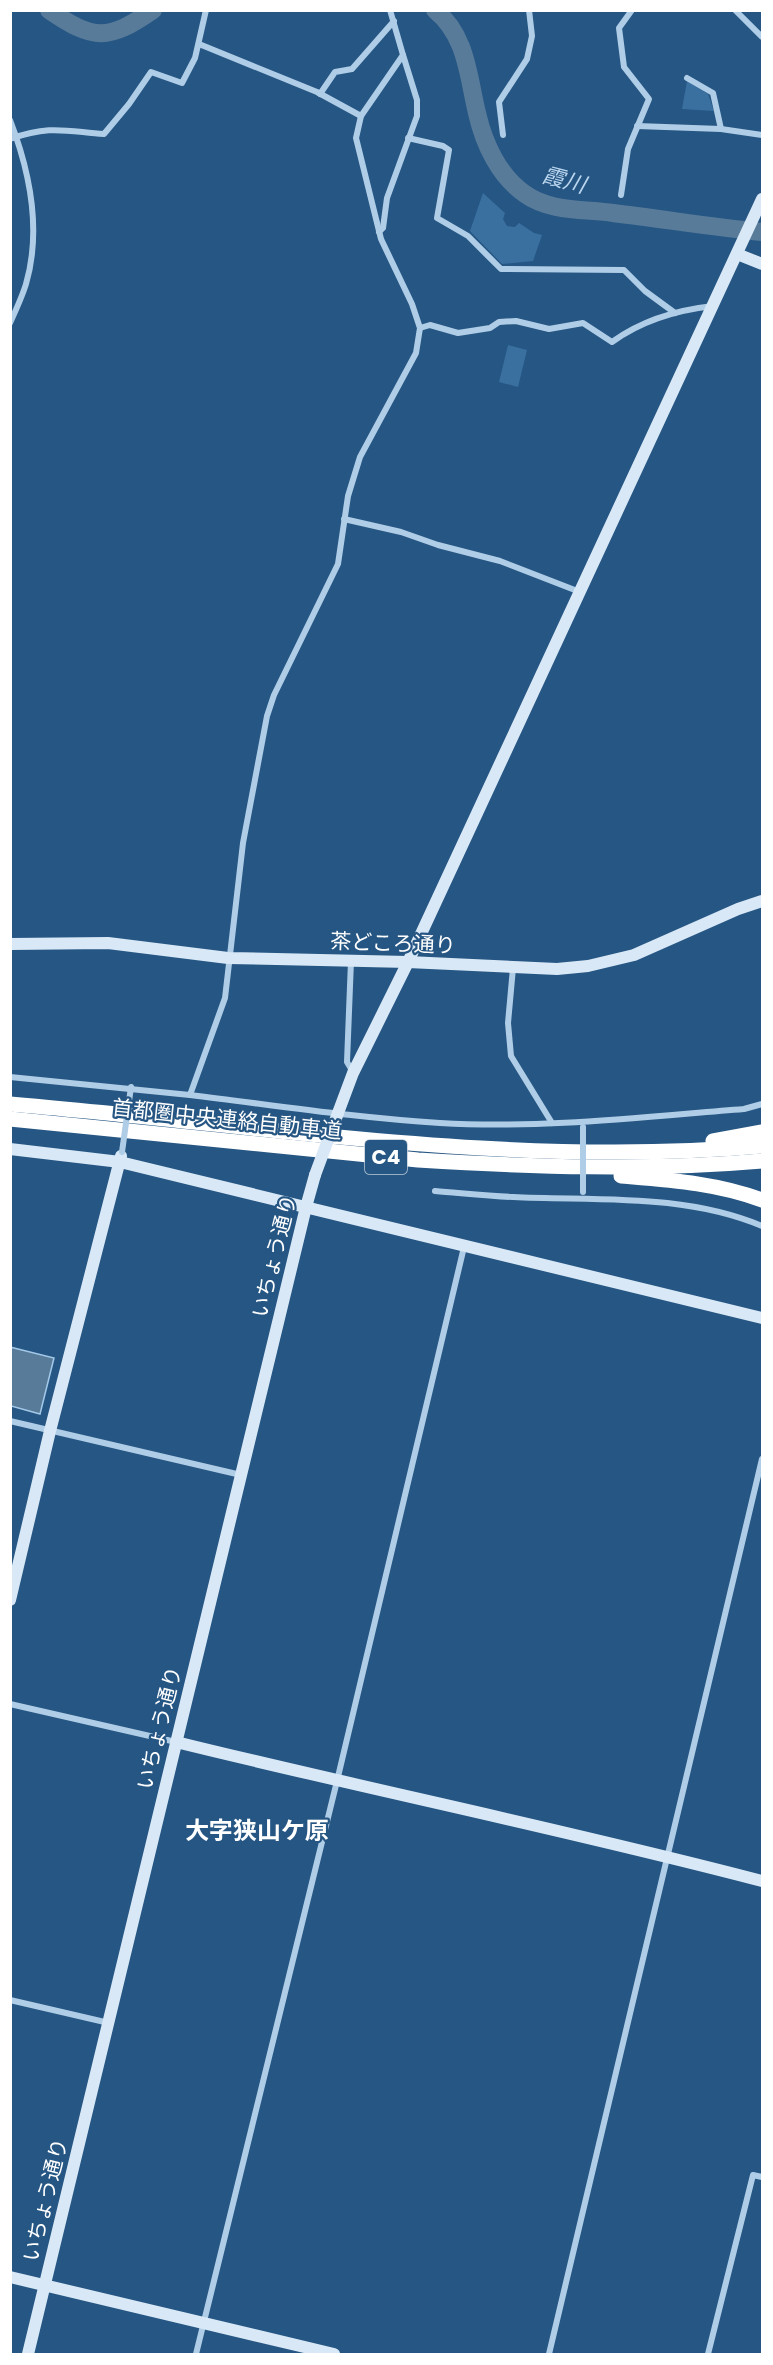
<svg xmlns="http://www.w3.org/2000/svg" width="773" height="2365" font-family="Poppins,'Noto Sans JP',sans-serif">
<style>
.green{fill:#3a70a0}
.water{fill:#587b9a;stroke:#a3c8e8;stroke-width:1.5}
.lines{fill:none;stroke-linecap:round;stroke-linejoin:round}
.river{stroke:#587b9a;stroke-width:18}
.street{stroke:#afcde7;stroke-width:6}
.secondary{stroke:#d8e8f6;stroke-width:12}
.highway{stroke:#fff;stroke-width:15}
.street-bridge{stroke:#afcde7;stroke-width:6}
.secondary-bridge{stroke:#d8e8f6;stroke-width:12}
.labels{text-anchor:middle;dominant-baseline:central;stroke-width:4.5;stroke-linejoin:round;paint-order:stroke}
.shield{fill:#265683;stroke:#beccda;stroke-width:1.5}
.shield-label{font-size:20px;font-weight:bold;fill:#fff}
.street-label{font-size:21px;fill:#fff;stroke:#265683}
.water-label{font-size:22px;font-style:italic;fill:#bad6ef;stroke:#265683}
.quarter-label{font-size:24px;font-weight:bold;fill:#fff;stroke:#265683}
</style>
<rect width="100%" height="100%" fill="#265683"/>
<g class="green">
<path d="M687,81L708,94L714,111L682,109Z"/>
<path d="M483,193L505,213L503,219L507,226L515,227L519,223L534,233L542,235L533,261L502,264L470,231Z"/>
<path d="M508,345L527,350L518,387L499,382Z"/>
</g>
<path class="water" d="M10,1347L54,1358L40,1414L11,1406Z"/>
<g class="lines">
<g class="river">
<path d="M49,10C94,41 108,41 153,10"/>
<path d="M435,10C467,36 468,76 477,113C484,144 499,176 525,194C550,212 584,209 613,213C663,219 713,227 762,232"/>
</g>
<g class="street">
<path d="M735,10L762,37"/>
<path d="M199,44L317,92L361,116"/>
<path d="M687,78L713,93L721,129"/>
<path d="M320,94L335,72L352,69L394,21"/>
<path d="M10,120C30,172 42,229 26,284C22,297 16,310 10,323"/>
<path d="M637,126L721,129L762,135"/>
<path d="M503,135L499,102L527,59L532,36L529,10"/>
<path d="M408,138L443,146L449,150L437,218L468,236L501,269L624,270L645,291L675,313"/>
<path d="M10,139C50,125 64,131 104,134L129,104L151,72L182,83L195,58L206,10"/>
<path d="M621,195L628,149L649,99L624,67L619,28L632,10"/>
<path d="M379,232L383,228L387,198L417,116V100L403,55"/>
<path d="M420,328L430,325L458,333L490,328L499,322L516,321L549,329L583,323L612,342C641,321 677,310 713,306"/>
<path d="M344,519L401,532L438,545L500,561L580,592"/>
<path d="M351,961L347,1062L353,1072"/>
<path d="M513,968L508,1023L511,1056L552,1123"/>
<path d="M10,1077L190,1095L225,998L243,843L267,716L274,695L338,564L348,496L360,457L416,353L420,328L412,304L381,239L356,138L361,116L403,55L390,10"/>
<path d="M190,1095C273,1105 356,1118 440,1123C541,1129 643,1117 744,1109L762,1104"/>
<path d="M435,1191C461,1193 487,1196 513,1197C596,1201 683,1193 762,1226"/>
<path d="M10,1421L241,1475"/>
<path d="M10,1704L176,1742"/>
<path d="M10,2000L109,2023"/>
<path d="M196,2354L337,1781L464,1247"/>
<path d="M549,2354L762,1459"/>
<path d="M708,2354L753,2175L762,2177"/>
</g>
<g class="secondary">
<path d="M737,254L762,264"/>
<path d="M10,944L108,943L228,958L408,962L557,969L588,966L634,955L738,909L762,901"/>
<path d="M338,1113L353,1073L408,962L762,199"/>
<path d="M10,1149L120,1162L762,1318"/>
<path d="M10,1600L50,1431L121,1156"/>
<path d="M176,1742C371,1790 568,1830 762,1881"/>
<path d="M10,2277L334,2354"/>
<path d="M28,2354L306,1207L315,1175"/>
</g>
<g class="highway">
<path d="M10,1104C261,1125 510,1168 762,1146"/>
<path d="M10,1119L418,1160C533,1167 648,1171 762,1161"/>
<path d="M713,1141L762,1132"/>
<path d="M621,1176C669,1180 717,1183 762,1200"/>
</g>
<g class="street-bridge">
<path d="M583,1127V1192"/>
<path d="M122,1152L131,1087"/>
</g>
<path class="secondary-bridge" d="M315,1175L338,1113"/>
</g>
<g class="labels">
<rect class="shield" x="365" y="1140" width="42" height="34" rx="4.5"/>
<g class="shield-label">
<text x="386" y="1157">C4</text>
</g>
<g class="street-label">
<text transform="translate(393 943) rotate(2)">茶どころ通り</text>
<text transform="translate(227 1119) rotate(6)">首都圏中央連絡自動車道</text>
<text transform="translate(274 1256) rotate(-76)">いちょう通り</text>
<text transform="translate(159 1728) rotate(-76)">いちょう通り</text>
<text transform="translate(45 2200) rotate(-76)">いちょう通り</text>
</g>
<g class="water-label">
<text transform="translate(564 180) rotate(15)">霞川</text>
</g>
<g class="quarter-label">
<text x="257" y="1830">大字狭山ケ原</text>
</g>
</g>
<rect width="773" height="2365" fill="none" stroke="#ffffff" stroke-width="24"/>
</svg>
